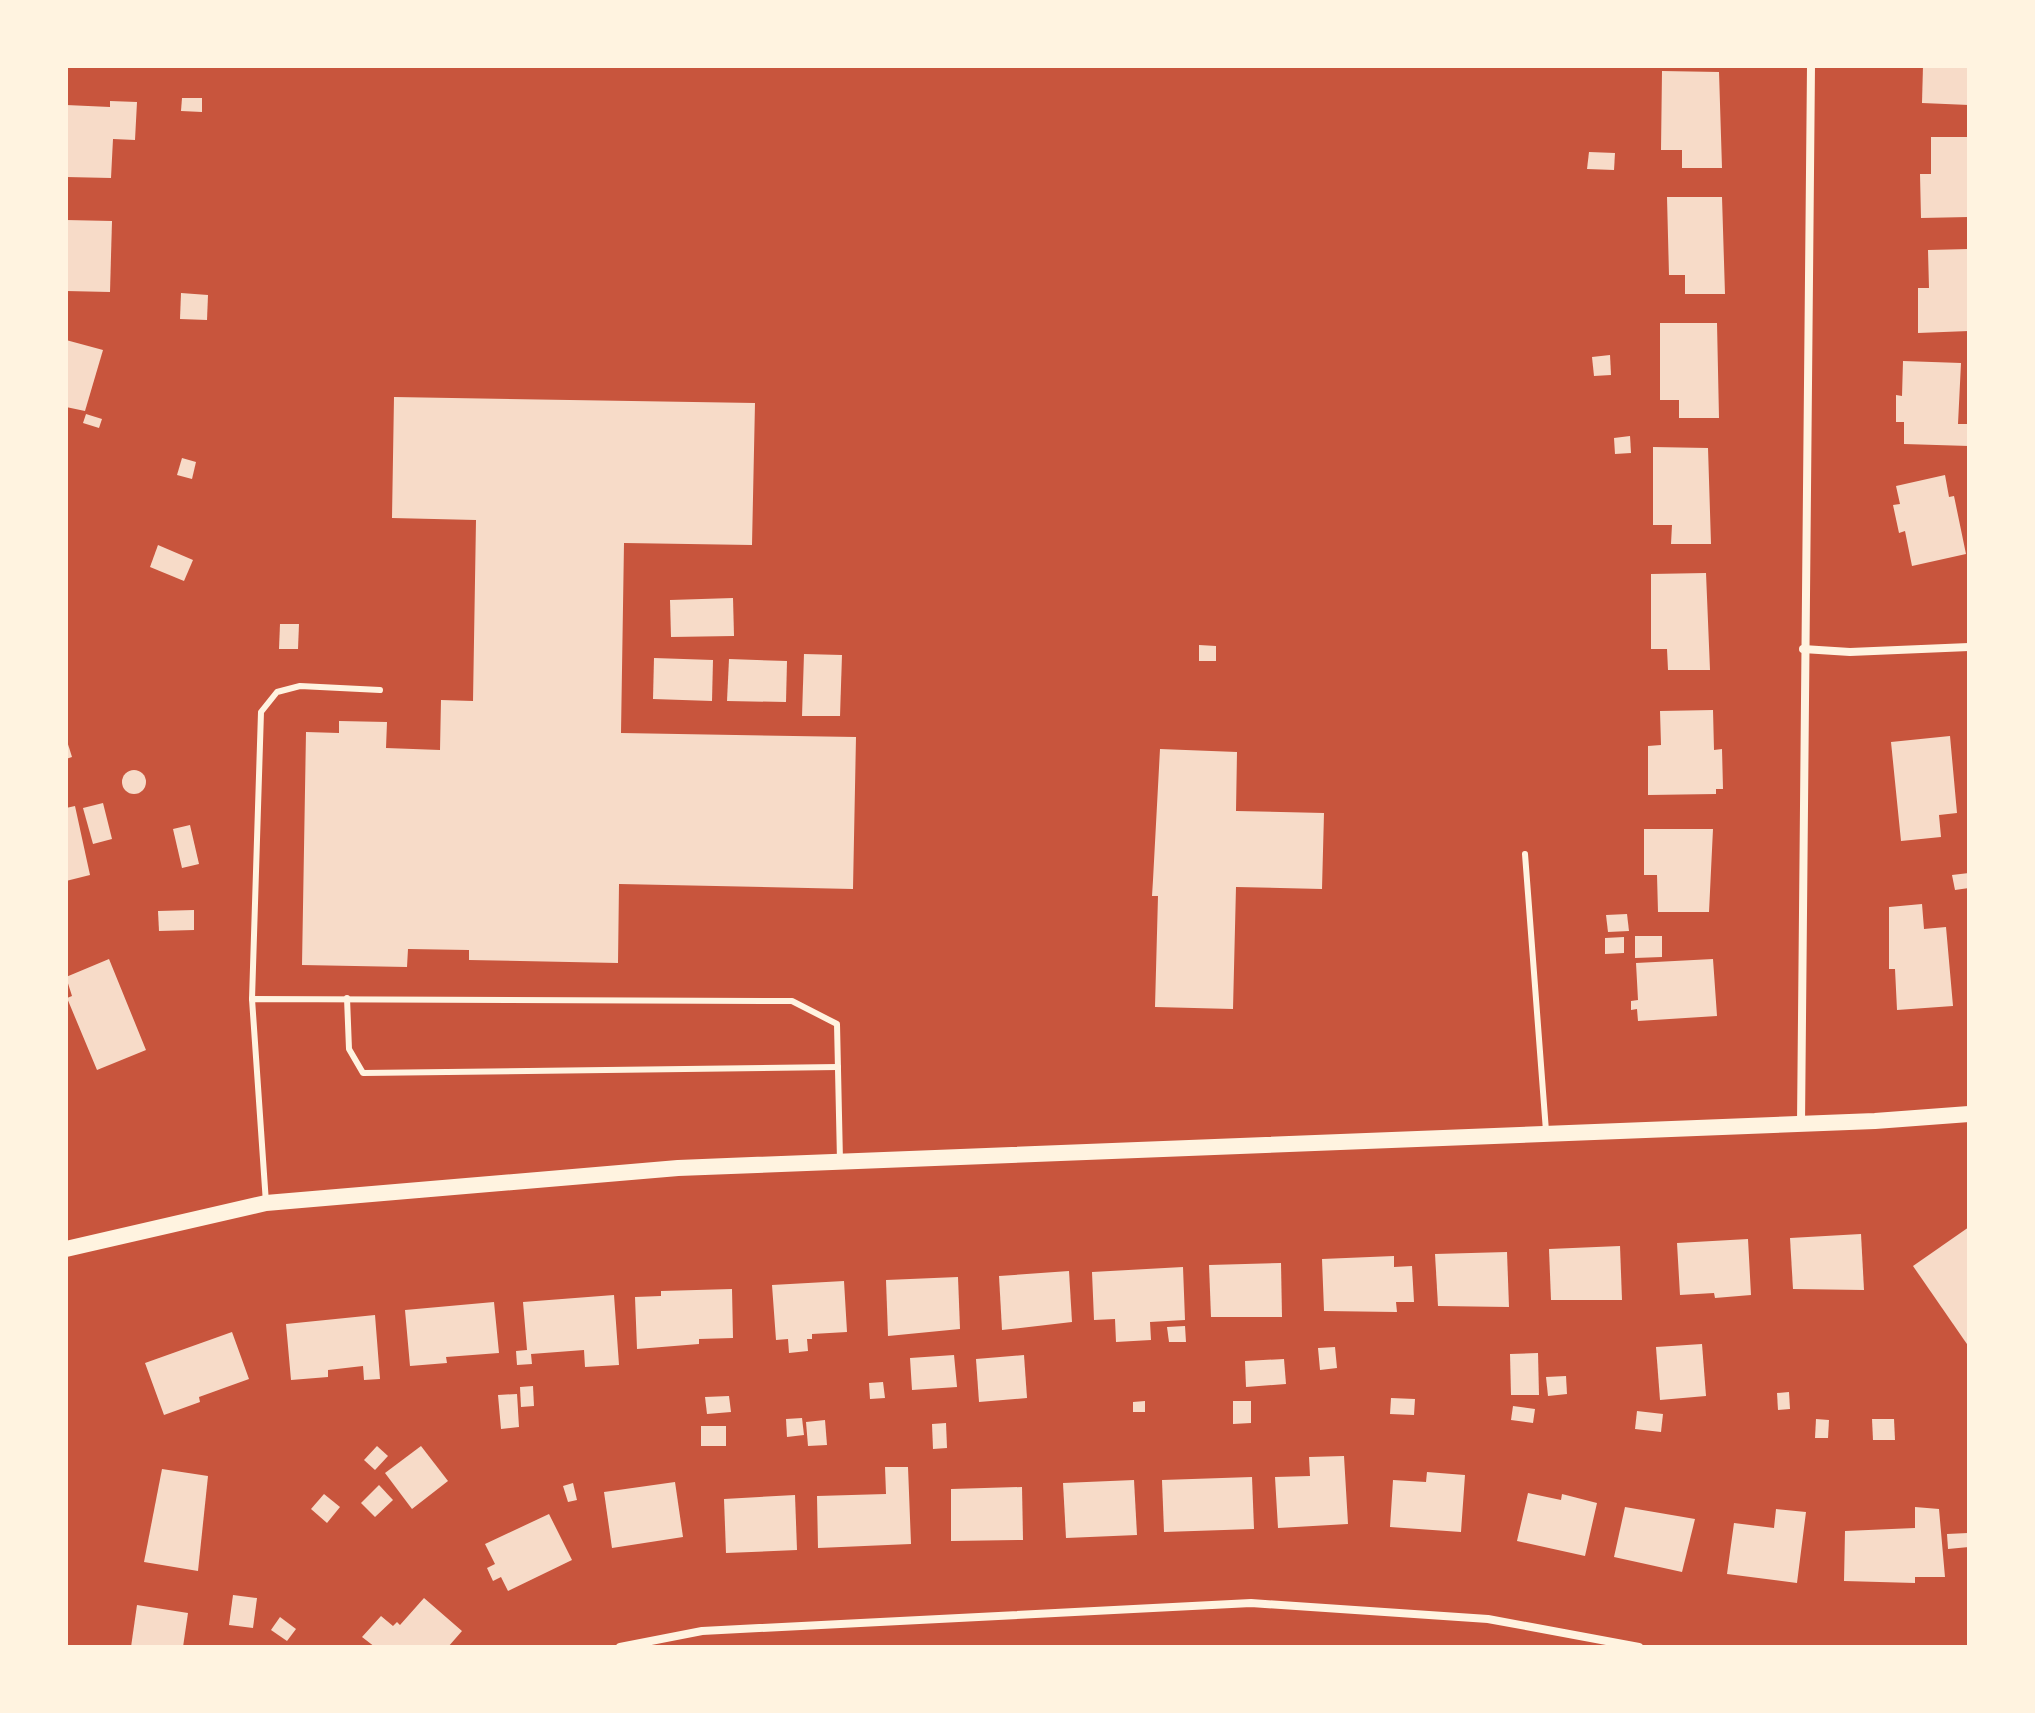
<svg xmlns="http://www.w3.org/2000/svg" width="2035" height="1713" font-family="'Alegreya Sans',sans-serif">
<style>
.building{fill:#f7dbc8}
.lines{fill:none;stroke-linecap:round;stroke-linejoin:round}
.service{stroke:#fff3e0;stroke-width:6}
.minor{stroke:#fff3e0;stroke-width:8}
.secondary{stroke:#fff3e0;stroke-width:16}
</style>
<rect width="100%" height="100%" fill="#c8553d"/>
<g class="building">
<path d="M1923,66H1969V105L1922,103Z"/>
<path d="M1662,71L1719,72L1722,168H1682V150H1661Z"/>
<path d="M182,98H202V112L181,111Z"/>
<path d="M110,101L137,102L135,140L113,139L111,178L66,177V105L110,107Z"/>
<path d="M1931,137H1969V217L1921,218L1920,174H1931Z"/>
<path d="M1589,152L1615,153L1614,170L1587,169Z"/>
<path d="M1667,197H1722L1725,294H1685V275H1669Z"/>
<path d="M66,220L112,221L110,292L66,291Z"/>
<path d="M1969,249V331L1918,333V288H1929L1928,250Z"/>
<path d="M181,293L208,295L207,320L180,319Z"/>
<path d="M1660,323H1717L1719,418H1679V400H1660Z"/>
<path d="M66,340L103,350L85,411L66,407Z"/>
<path d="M1610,355L1611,375L1594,376L1592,357Z"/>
<path d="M1903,361L1961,363L1958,424H1969V446L1904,444V422H1896V395L1902,396Z"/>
<path d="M394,397L755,403L752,545L624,543L621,733L856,737L853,889L619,884L618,963L469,960V950L408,949L407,967L302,965L306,732L339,733V721L387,722L386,748L440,750L441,700L473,701L476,520L392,518Z"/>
<path d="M86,414L102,419L99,428L83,423Z"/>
<path d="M1630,436L1631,453L1615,454L1614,438Z"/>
<path d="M1653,447L1708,448L1711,544H1671L1672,525H1653Z"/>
<path d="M182,458L196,462L192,479L177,475Z"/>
<path d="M1945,475L1949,497L1954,496L1966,554L1912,566L1905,531L1899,533L1893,505L1900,504L1896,486Z"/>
<path d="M158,545L193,560L184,581L150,567Z"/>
<path d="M1706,573L1710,670H1668L1667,649H1651V574Z"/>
<path d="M733,598L734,636L671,637L670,600Z"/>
<path d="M280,624H299L298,649H279Z"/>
<path d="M1199,645L1216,646V661H1199Z"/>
<path d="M804,654L842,655L840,716H802Z"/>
<path d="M654,658L713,660L712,701L653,699Z"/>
<path d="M729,659L787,661L786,702L727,701Z"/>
<path d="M1713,710L1714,750L1722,749L1723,789H1716V794L1648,795V746L1661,745L1660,711Z"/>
<path d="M1950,736L1957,813L1939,815L1941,837L1901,841L1891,742Z"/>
<path d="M66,738L72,757L66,759Z"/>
<path d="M1160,749L1237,752L1236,811L1324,813L1322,889L1236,887L1233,1009L1155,1007L1158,896H1152L1153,880Z"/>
<circle cx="134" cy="782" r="12"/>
<path d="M103,803L112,839L93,844L83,808Z"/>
<path d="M75,806L90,875L66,881V808Z"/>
<path d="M190,825L199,864L182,868L173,829Z"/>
<path d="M1644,829H1713L1709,912H1658L1657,875H1644Z"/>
<path d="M1969,873V888L1955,890L1952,875Z"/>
<path d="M1922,904L1924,929L1946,927L1953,1006L1897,1010L1895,969H1889V907Z"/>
<path d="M194,910V930L159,931L158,911Z"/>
<path d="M1627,914L1629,931L1608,932L1606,915Z"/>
<path d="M1635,936H1662V957L1635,958Z"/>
<path d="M1624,937V953L1605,954V938Z"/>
<path d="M109,959L146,1050L97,1070L67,998L72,996L66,977Z"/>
<path d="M1713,959L1717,1016L1638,1021L1637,1009L1631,1010V1001L1638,1000L1636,963Z"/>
<path d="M1969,1227V1347L1913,1266Z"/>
<path d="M1861,1234L1864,1290L1793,1289L1790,1238Z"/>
<path d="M1748,1239L1751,1295L1715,1298L1714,1293L1680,1295L1677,1243Z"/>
<path d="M1620,1246L1622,1300H1551L1549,1249Z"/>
<path d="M1507,1252L1509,1307L1438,1306L1435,1254Z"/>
<path d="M1394,1256V1267L1412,1266L1414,1302H1396L1397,1312L1324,1311L1322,1259Z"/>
<path d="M1281,1263L1282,1317H1211L1209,1265Z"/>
<path d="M1183,1267L1185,1320L1150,1322L1151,1340L1116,1342L1115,1319L1094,1320L1092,1272Z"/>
<path d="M1069,1271L1072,1322L1002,1330L999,1276Z"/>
<path d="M958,1277L960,1329L888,1336L886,1280Z"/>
<path d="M844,1281L847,1332L812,1334V1339H807L808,1351L789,1353L788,1339L776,1340L772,1285Z"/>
<path d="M732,1289L733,1338L699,1339V1344L637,1349L635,1297L661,1296V1291Z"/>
<path d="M614,1295L619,1365L585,1367L584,1350L531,1354L532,1364L517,1365L516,1351L527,1350L523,1302Z"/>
<path d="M494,1302L499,1353L446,1357L447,1363L410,1366L405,1310Z"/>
<path d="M375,1315L380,1379L364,1380L363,1366L328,1370V1377L291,1380L286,1324Z"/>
<path d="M1185,1326L1186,1342H1169L1167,1327Z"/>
<path d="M232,1332L249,1379L199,1397L200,1402L164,1415L145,1363Z"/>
<path d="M1702,1344L1706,1396L1660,1400L1656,1347Z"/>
<path d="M1335,1347L1337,1368L1320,1370L1318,1348Z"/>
<path d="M1538,1353L1539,1395H1511L1510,1354Z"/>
<path d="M954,1355L957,1387L912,1390L910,1358Z"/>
<path d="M1024,1355L1027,1398L979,1402L976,1359Z"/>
<path d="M1284,1359L1286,1384L1246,1387L1245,1361Z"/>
<path d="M1566,1376L1567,1394L1548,1396L1546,1377Z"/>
<path d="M883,1382L885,1398L870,1399L869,1383Z"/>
<path d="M533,1386L534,1406L521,1407L520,1387Z"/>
<path d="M1789,1392L1790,1409L1778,1410L1777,1393Z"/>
<path d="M517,1394L519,1427L501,1429L498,1395Z"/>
<path d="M729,1396L731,1412L707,1414L705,1397Z"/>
<path d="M1391,1398L1415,1399L1414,1415L1390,1414Z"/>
<path d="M1145,1401V1412H1133V1402Z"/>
<path d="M1233,1401H1251V1423L1233,1424Z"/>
<path d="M1513,1406L1535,1409L1533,1423L1511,1420Z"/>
<path d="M1637,1411L1663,1414L1661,1432L1635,1429Z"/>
<path d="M802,1418L804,1435L787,1437L786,1419Z"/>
<path d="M1816,1419L1829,1420L1828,1438H1815Z"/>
<path d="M1872,1419H1894L1895,1440H1873Z"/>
<path d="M825,1420L827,1445L808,1446L806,1422Z"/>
<path d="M946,1423L947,1448L933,1449L932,1424Z"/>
<rect x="701" y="1426" width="25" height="20"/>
<path d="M377,1446L388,1456L375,1470L364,1460Z"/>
<path d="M421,1446L448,1481L412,1509L385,1473Z"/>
<path d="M1344,1456L1348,1524L1278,1528L1275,1477L1310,1476L1309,1457Z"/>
<path d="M885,1467H908L911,1544L818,1548L817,1496L886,1494Z"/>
<path d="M162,1469L208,1476L198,1571L144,1562Z"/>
<path d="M1427,1472L1465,1475L1461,1532L1390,1527L1393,1480L1426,1482Z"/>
<path d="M1252,1477L1254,1529L1164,1532L1162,1480Z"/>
<path d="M1134,1480L1137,1535L1066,1538L1063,1483Z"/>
<path d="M675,1482L683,1537L612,1548L604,1492Z"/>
<path d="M573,1483L577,1500L568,1502L563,1486Z"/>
<path d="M379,1485L393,1500L375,1517L361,1503Z"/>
<path d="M1022,1487L1023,1540L951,1541V1489Z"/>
<path d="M1528,1493L1561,1500L1562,1494L1597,1503L1585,1556L1517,1541Z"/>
<path d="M324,1494L340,1507L327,1523L311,1509Z"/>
<path d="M795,1495L797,1550L726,1553L724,1499Z"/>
<path d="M1625,1507L1695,1519L1682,1572L1614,1557Z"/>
<path d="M1915,1507L1939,1509L1945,1577H1915V1583L1844,1581L1845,1531L1915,1528Z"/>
<path d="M1776,1509L1806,1512L1797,1583L1727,1574L1734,1523L1774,1528Z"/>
<path d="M549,1514L572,1560L508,1591L501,1577L493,1581L487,1568L495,1564L485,1544Z"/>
<path d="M1968,1533L1969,1547L1948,1549L1947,1534Z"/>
<path d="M233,1595L257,1598L253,1628L229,1625Z"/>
<path d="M424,1598L462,1631L448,1647H375L362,1637L381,1616L393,1626L397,1622L400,1625Z"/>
<path d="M137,1605L188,1613L183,1647H131Z"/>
<path d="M280,1617L296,1629L287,1641L271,1630Z"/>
</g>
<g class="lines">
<g class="service">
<path d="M1525,854L1546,1131"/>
<path d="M347,998L349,1049L363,1073L838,1067"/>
<path d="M252,999L261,712L277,692L300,686L380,690"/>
<path d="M266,1203L252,999L792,1001L837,1024L840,1161"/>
</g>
<g class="minor">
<path d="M1803,649L1850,652L1969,647"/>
<path d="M1801,1124L1811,66"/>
<path d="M620,1647L702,1631L1251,1603L1488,1619L1639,1647"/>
</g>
<path class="secondary" d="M66,1249L266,1203L678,1168L1875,1121L1969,1114"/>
</g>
<rect width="2035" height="1713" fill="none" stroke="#fff3e0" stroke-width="136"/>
</svg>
